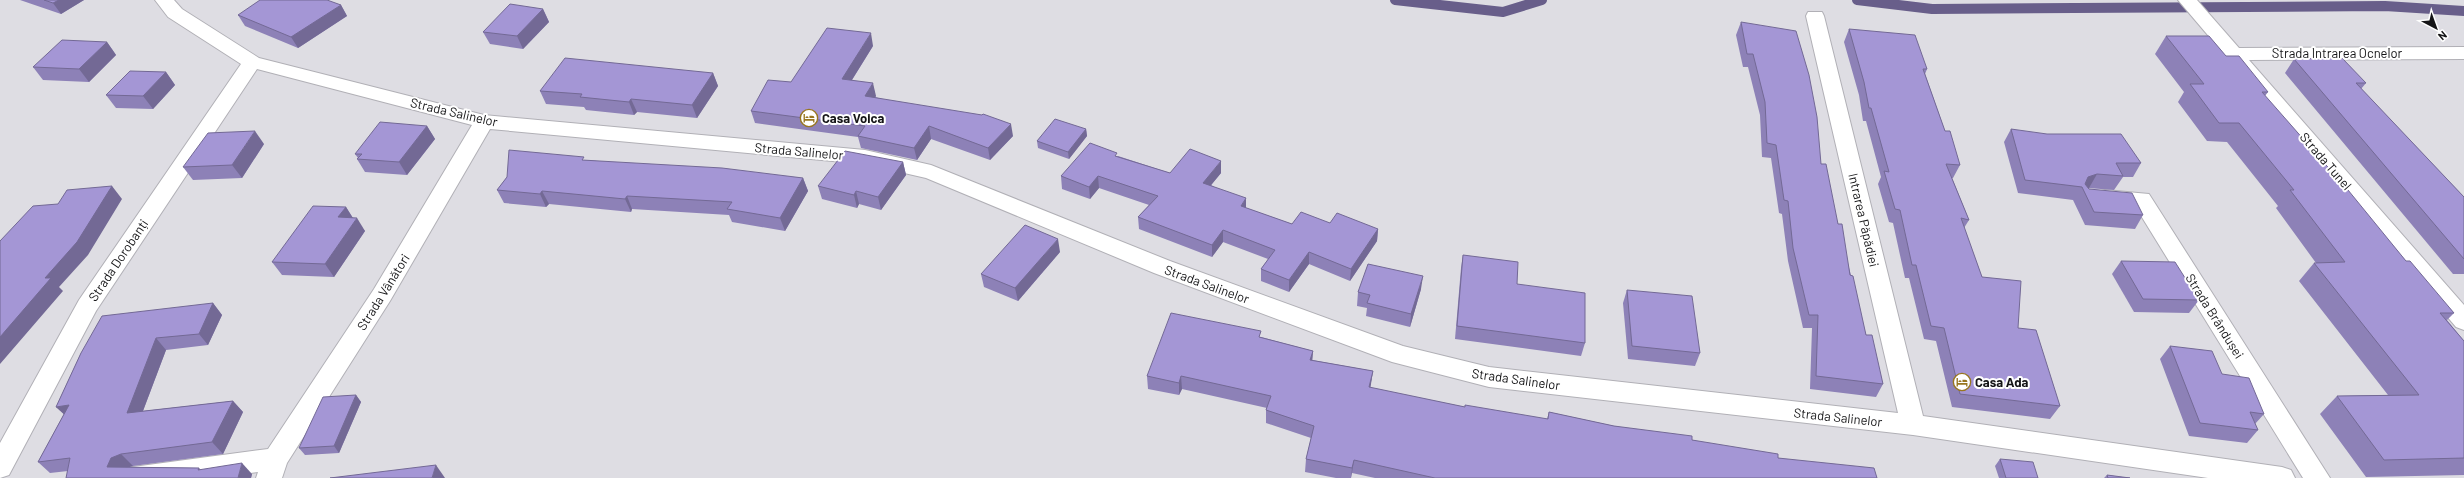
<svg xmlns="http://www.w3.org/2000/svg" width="2464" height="478" font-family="Barlow,sans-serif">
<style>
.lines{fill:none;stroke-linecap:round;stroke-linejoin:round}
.stream{stroke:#685e8a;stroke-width:10}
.street-casing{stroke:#b1b0b6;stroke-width:2}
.street{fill:#fff;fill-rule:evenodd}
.wall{fill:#8d81b7}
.shaded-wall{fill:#736995}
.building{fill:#a496d5;stroke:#736995}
.labels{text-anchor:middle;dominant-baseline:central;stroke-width:4;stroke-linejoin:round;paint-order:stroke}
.street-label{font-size:13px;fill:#151517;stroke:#fff}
.poi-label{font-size:13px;font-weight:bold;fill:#151517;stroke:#fff;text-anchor:start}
</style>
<rect width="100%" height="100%" fill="#dedde3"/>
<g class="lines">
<g class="stream">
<path d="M1395,0L1503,12L1542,0"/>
<path d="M1857,0L1932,9L2385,6L2464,11"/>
</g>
<defs>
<g id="street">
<path d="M155,0H174L182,9L259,58L484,115L865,150L931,165L1170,261L1403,346L1489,367L1898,413L1806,16L1808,12H1822L1824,16L1923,416L2282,467L2291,470L2295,478H2208L1913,435L1489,387L1392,362L1154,273L926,178L865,164L490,129L390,301L287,463L282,478H256L258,472L213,478H120L124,470L133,467L268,449L374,289L472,125L257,69L96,311L9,475L0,478V443L79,300L241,64L168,17Z"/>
<path d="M2178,0H2197L2239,48L2464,47V59L2249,60L2464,305V330L2456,327Z"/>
<path d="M2105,190L2149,194L2330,478H2303L2135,206L2097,202L2094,197L2097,192Z"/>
</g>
</defs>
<use href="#street" class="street-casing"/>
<use href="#street" class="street"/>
</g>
<g class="wall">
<path d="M20,0H84L61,14Z"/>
<path d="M341,5L347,16L298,48L245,26L238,15Z"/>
<path d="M543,9L549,22L523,49L490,44L483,32Z"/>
<path d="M1741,22L1821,164L1838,224L1866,335L1883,384L1876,397L1810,389L1812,328H1803L1788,261L1782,214L1779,213L1771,158L1762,157L1760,115L1748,67H1743L1736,35Z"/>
<path d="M1849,29L1927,69L1925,74L1945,131L1960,165L1953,178H1952L1969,220L1964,228L1982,277L2018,328L2060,406L2050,419L1952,407L1936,341L1924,339L1909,278H1905L1893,223L1889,222L1878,184L1881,177L1866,121H1863L1859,95L1844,42Z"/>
<path d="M2166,36L2226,56L2268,92L2265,96L2406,261L2454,313L2447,320L2464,341V475L2366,477L2320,414L2337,396L2388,395L2299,281L2314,263H2316L2276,208L2278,206L2227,142L2207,141L2178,102L2184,92L2155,54Z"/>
<path d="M107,42L116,55L89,82L43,80L33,67Z"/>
<path d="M873,46L852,80L876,96L875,97L1013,136L990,160L931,139L917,160L861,148L858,137L755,123L751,111L791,82Z"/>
<path d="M2294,59L2366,83L2361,89L2464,197V274H2453L2285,73Z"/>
<path d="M166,72L175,85L153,109L116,108L106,95Z"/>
<path d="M713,73L718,86L697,118L637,112L634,115L586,110L584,107L546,104L540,91Z"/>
<path d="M427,126L435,139L407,175L365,172L357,159L358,158L355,154Z"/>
<path d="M1086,129L1087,136L1069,159L1038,148L1037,141Z"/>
<path d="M2011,129L2141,163L2133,177H2123L2114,190L2088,188L2089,189L2143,215L2135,229L2085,225L2073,200L2018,193L2004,142Z"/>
<path d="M264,144L242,178L193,180L183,167Z"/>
<path d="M1118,156L1170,173H1221L1211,185L1246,208L1292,224L1330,223L1378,229L1377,241L1350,281L1309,264L1289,292L1261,281V269L1268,259L1223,242L1212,257L1139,229L1138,217L1149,205L1099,188L1090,199L1062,189L1061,176Z"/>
<path d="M585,160L803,178L808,191L785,231L732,222L729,215L632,209L631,212L549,204L546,207L504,203L497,190L507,177Z"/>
<path d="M903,162L906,175L881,210L859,204L857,208L822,199L818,186Z"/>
<path d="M346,207L353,218L365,231L334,277L282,275L272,262Z"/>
<path d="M1060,252L1018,301L984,287L981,274Z"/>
<path d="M1463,255L1517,284L1585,343L1581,356L1455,339L1461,268Z"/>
<path d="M2121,261L2199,300L2189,313L2134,312L2112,274Z"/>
<path d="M1421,289L1410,327L1366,316L1367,308L1357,306L1358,292Z"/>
<path d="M1627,290L1700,353L1695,366L1628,359L1623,303Z"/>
<path d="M213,303L222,315L208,345L166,350L143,411L233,401L243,412L223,454L133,466L128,467L199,468L201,470L252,474L251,478H66L68,471L50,473L38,462L64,414L56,407L81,353Z"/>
<path d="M1261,337L1313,351L1312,360L1373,371L1370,388L1465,407L1547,419L1549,412L1614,426L1692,440L1778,458L1877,478H1375L1352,473L1351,478H1336L1305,472L1306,459L1311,438L1266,423V410L1267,408L1182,389L1179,395L1148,389L1147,376Z"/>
<path d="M2170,346L2222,374L2264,414L2255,424L2258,430L2247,443L2189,436L2160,359Z"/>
<path d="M356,395L361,402L339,453L305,455L299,448Z"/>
<path d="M2000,459L2038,478H1999L1995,466Z"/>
<path d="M2107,475L2130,478H2104Z"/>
</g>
<g class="shaded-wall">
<path d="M59,0H84L61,14L53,3Z"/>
<path d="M341,5L347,16L298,48L291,37Z"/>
<path d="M543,9L549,22L523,49L517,36Z"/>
<path d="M871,33L873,46L845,91L842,79Z"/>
<path d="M107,42L116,55L89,82L79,69Z"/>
<path d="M166,72L175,85L153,109L143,96Z"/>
<path d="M713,73L718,86L697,118L692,105Z"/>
<path d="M873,83L876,96L869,108L865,96Z"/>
<path d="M631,99L637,112L634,115L629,102Z"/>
<path d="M1011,124L1013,136L990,160L988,148Z"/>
<path d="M427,126L435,139L407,175L399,162Z"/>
<path d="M929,126L931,139L917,160L914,148Z"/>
<path d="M1086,129L1087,136L1069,159L1068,152Z"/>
<path d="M255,131L264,144L242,178L232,165Z"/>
<path d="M1221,161V173L1203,195V183Z"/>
<path d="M903,162L906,175L881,210L878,197Z"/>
<path d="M2097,174L2089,188L2083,189L2088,177Z"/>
<path d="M1098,176L1099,188L1090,199L1089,187Z"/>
<path d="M803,178L808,191L785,231L780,218Z"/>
<path d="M112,186L122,199L88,255L59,287L63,291L0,364V337Z"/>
<path d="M542,191L549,204L546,207L540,194Z"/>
<path d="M856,191L859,204L857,208L854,195Z"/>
<path d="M627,196L632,209L631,212L625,199Z"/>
<path d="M1246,198V210L1241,206Z"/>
<path d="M346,207L354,220L338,217Z"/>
<path d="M357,218L365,231L334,277L325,264Z"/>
<path d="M1378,229L1377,241L1350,281L1351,269Z"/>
<path d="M1223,230V242L1212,257V245Z"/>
<path d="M1058,239L1060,252L1018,301L1015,288Z"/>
<path d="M1309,252V264L1289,292V280Z"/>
<path d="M1423,276L1421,289L1410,327L1411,314Z"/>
<path d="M213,303L222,315L208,345L199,334Z"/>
<path d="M156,338L166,350L138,424L127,413Z"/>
<path d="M1313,351L1312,364L1310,360Z"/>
<path d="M1373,371L1371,384L1368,400L1369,387Z"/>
<path d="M1181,376L1182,389L1179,395V383Z"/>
<path d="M356,395L361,402L339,453L334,446Z"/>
<path d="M233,401L243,412L223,454L212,442Z"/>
<path d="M69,405L68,418L56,407Z"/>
<path d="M121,454L133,466L123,469L107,467L111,458Z"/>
<path d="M1354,460L1352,473L1351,478L1352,468Z"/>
<path d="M242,463L252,474L251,478H238Z"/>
<path d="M436,465L445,478H432Z"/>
</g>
<g class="building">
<path d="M44,0H59L53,3Z"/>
<path d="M260,0H327L341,5L291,37L238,15Z"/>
<path d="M510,4L543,9L517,36L483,32Z"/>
<path d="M1741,22L1796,31L1809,75L1817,117L1821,164H1826L1838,224H1842L1850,275L1853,276L1866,335H1872L1883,384L1816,376L1818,315H1809L1793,248L1788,201L1784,200L1776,145L1767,143L1765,102L1753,54H1747Z"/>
<path d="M827,28L871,33L842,79L873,83L865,96L982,115L983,114L1011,124L988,148L929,126L914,148L858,136L865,126L751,111L768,80L791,82Z"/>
<path d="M1849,29L1915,35L1927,69H1923L1945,131H1950L1960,165L1946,164L1969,220L1961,218L1982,277L2021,281L2018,328L2036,330L2060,406L1960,394L1944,328L1931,326L1916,265H1912L1900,210L1895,209L1884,171L1889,172L1871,108H1869L1864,82Z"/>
<path d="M2166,36H2209L2226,56H2239L2268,92H2262L2348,190L2406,261H2410L2454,313H2440L2464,341V458L2384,460L2337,396L2419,395L2314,263L2345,262L2290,190H2294L2239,123H2219L2190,84H2204Z"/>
<path d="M62,40L107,42L79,69L33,67Z"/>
<path d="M565,58L713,73L692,105L631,99L629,102L580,97L582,94L540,91Z"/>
<path d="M2342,58L2366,83H2356L2464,197V259L2294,59Z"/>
<path d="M130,71L166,72L143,96L106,95Z"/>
<path d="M1055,119L1086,129L1068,152L1037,141Z"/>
<path d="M380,122L427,126L399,162L357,159L362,154H355Z"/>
<path d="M2011,129L2047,134H2121L2141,163H2116L2123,176L2097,174L2088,177L2085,184L2089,189L2132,193L2143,215L2094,212L2082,187L2025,180Z"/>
<path d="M255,131L232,165L183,167L208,133Z"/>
<path d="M1090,143L1117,153L1115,156L1170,173L1190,149L1221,161L1203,183L1246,198L1241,206L1292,224L1301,212L1330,223L1337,213L1378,229L1351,269L1309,252L1289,280L1261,269L1275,250L1223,230L1212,245L1138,217L1158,196L1098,176L1089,187L1061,176Z"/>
<path d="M509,150L584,157L582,160L722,168L803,178L780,218L727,209L732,202L627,196L625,199L542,191L540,194L497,190L507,177Z"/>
<path d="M845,151L903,162L878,197L856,191L854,195L818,186Z"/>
<path d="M112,186L77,242L45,278H51L0,337V241L33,206L58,204L67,190Z"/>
<path d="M313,206L346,207L338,217L357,218L325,264L272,262Z"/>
<path d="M1025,225L1058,239L1015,288L981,274Z"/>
<path d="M1463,255L1518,262L1517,284L1585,293V343L1457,326Z"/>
<path d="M2121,261L2175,262L2199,300L2143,299Z"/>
<path d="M1368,264L1423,276L1411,314L1367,303L1370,295L1358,292Z"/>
<path d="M1627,290L1692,296L1700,353L1632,346Z"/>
<path d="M213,303L199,334L156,338L127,413L233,401L212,442L121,454L111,458L107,467L199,468L198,470L242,463L238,478H66L70,458L38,462L69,405L56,407L81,353L102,316Z"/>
<path d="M1171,313L1261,331L1259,337L1313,351L1310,360L1373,371L1369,387L1465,407V405L1548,419L1549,412L1614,426L1692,436V440L1778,454V458L1874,468L1877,478H1435L1354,460L1352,468L1306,459L1314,426L1266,410L1271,396L1181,376L1179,383L1147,376Z"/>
<path d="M2170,346L2212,351L2222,374L2249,378L2264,414L2250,412L2258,430L2200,423Z"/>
<path d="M356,395L334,446L299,448L323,397Z"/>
<path d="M2000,459L2033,462L2038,478H2006Z"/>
<path d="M436,465L432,478H330Z"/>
<path d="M2107,475L2130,478H2108Z"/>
</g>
<defs>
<symbol id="hotel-ring" viewBox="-11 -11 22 22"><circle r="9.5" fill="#fff" stroke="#987620" stroke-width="1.5"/><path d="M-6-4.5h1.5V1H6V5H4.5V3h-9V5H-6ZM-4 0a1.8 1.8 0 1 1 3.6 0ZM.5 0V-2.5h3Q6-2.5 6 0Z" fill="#987620"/></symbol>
</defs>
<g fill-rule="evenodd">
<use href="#hotel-ring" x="799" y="108" width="20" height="20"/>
<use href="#hotel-ring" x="1952" y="372" width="20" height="20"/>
</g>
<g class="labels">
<g class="street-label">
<text x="2337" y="53">Strada Intrarea Ocnelor</text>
<text transform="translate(454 112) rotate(13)">Strada Salinelor</text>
<text transform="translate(799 151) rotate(5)">Strada Salinelor</text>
<text transform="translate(2326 161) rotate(49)">Strada Tunel</text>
<text transform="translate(1864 220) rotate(77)">Intrarea Păpădiei</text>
<text transform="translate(118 260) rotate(-56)">Strada Dorobanți</text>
<text transform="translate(1207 284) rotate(20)">Strada Salinelor</text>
<text transform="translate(383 292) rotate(-58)">Strada Vânători</text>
<text transform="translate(2215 316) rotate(58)">Strada Brândușei</text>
<text transform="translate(1516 379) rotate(8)">Strada Salinelor</text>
<text transform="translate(1838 417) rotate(6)">Strada Salinelor</text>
</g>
<g class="poi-label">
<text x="822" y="118">Casa Voica</text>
<text x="1975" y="382">Casa Ada</text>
</g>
</g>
<g transform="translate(2436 28) rotate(139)" stroke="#ffffff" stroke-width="3" paint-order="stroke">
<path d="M0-3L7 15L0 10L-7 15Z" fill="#151517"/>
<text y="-6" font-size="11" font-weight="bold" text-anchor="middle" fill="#151517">N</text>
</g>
</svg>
